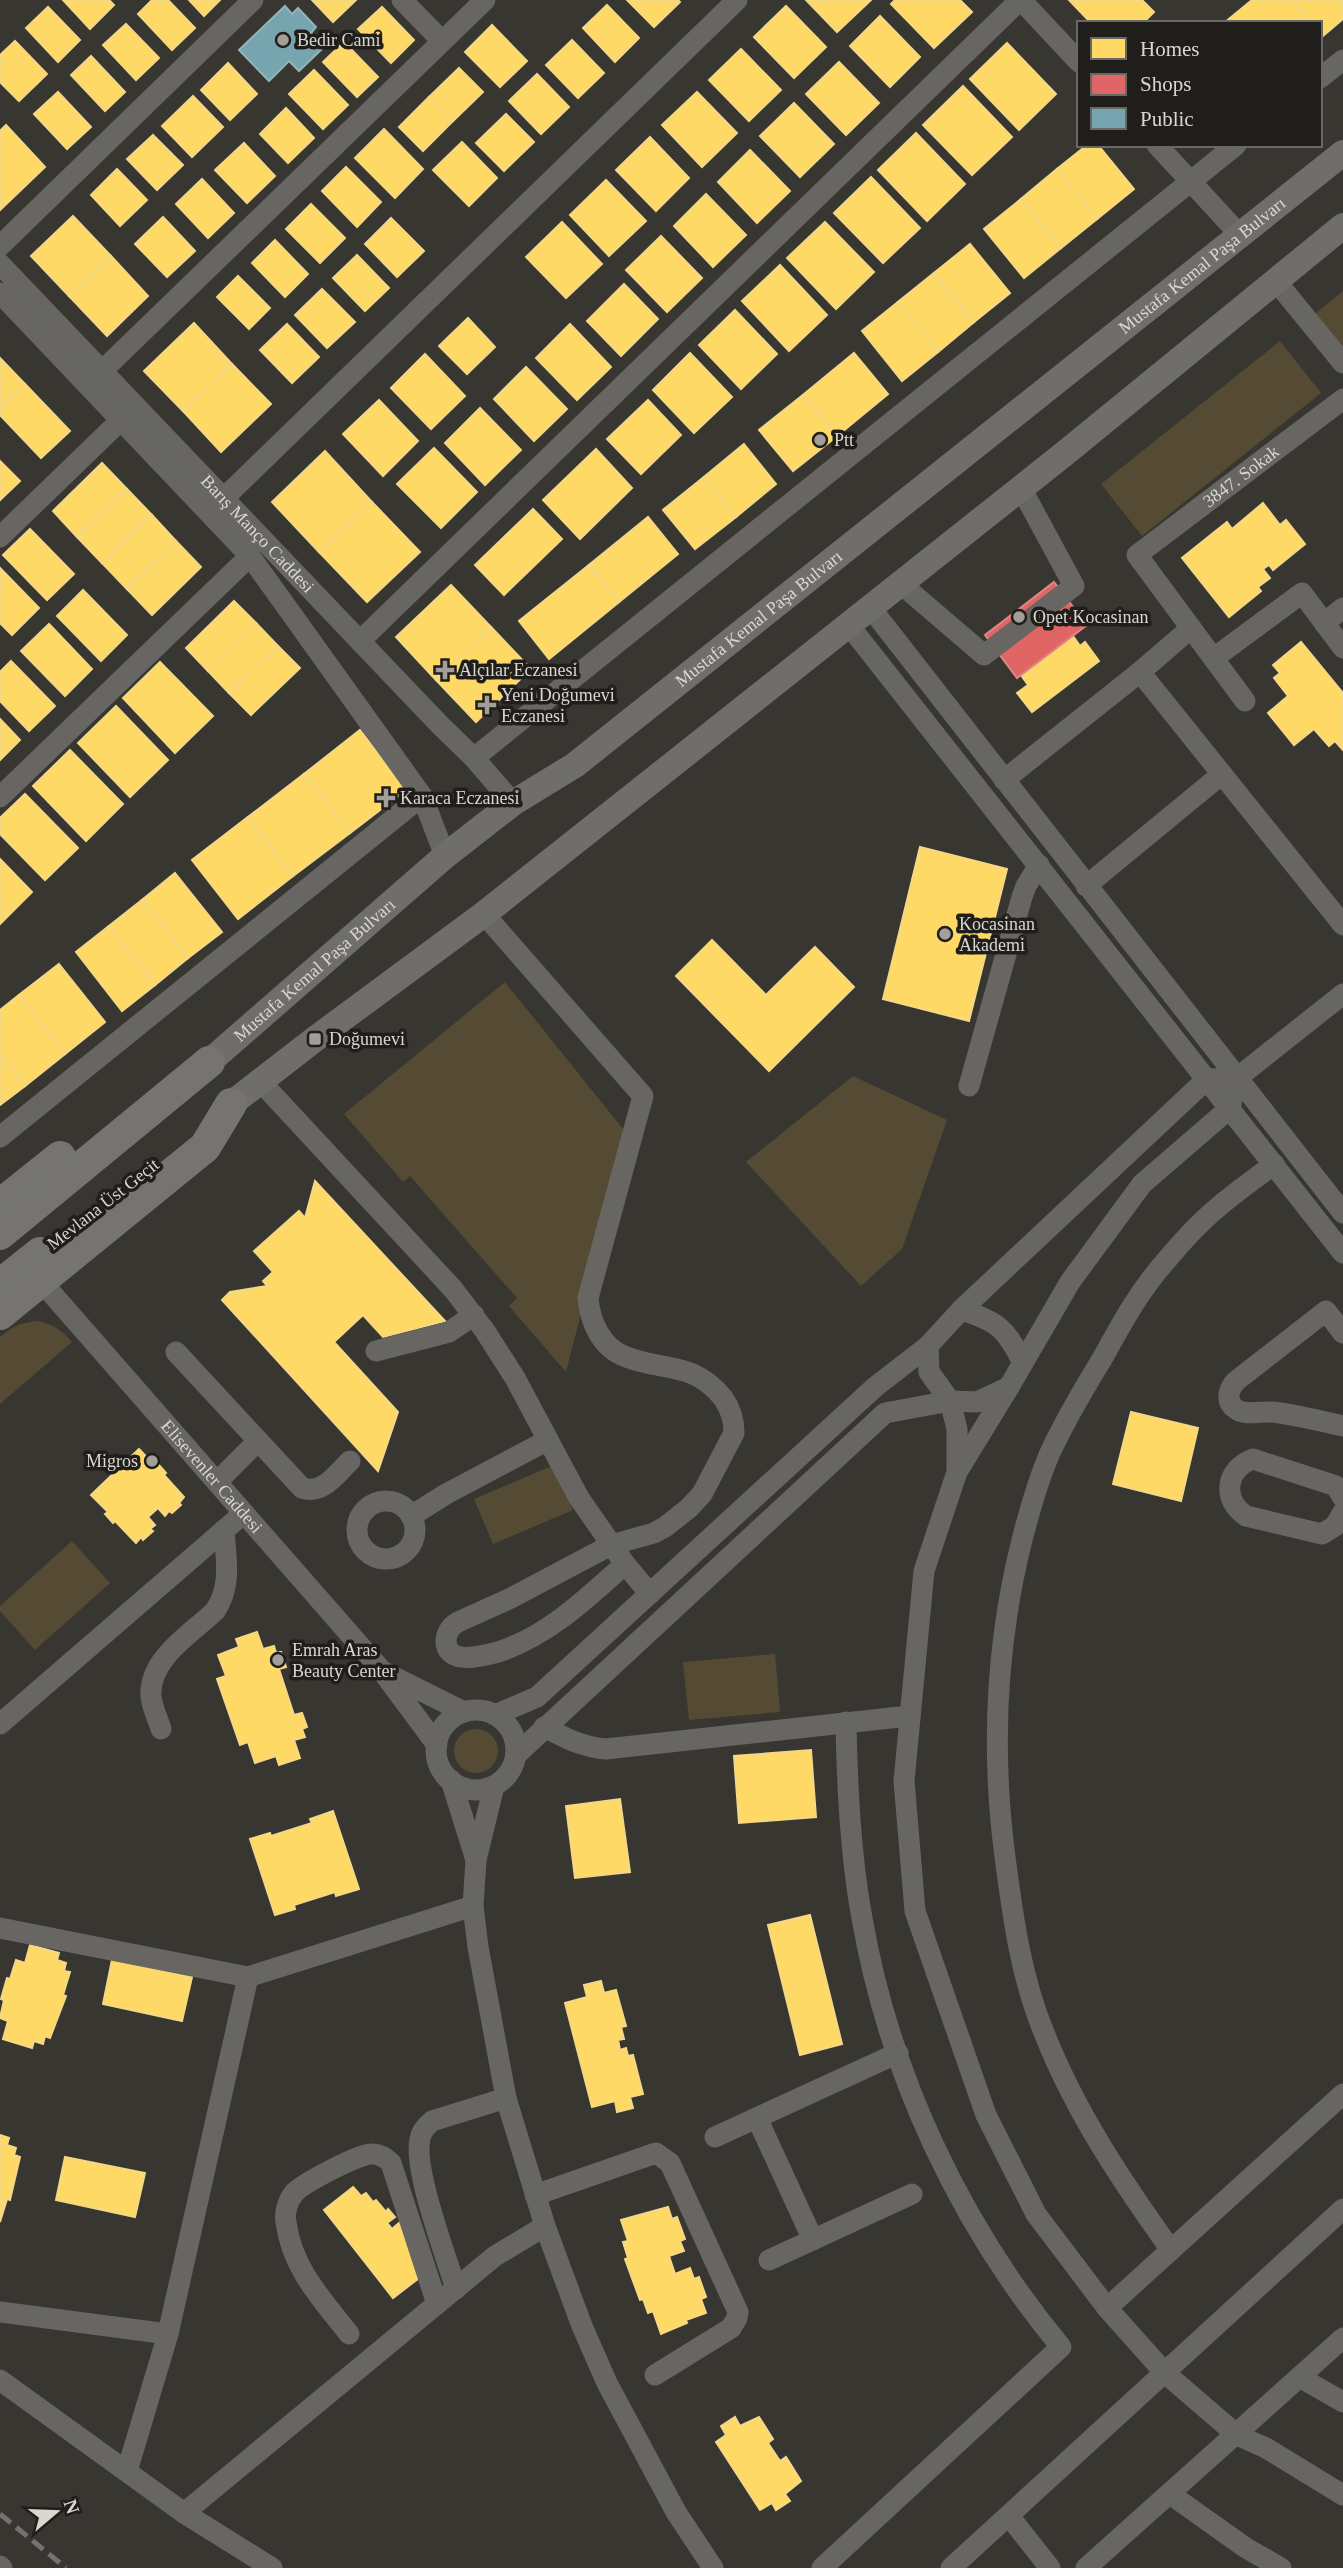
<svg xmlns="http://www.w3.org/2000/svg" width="1343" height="2568" font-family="'Times New Roman',serif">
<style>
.green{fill:#554b35}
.homes{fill:#ffd966;stroke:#f4d886;stroke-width:2}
.shops{fill:#e06666;stroke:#de8886;stroke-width:2}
.public{fill:#76a5af;stroke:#94b4b9;stroke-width:2}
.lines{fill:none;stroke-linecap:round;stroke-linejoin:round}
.minor{stroke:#676663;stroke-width:21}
.major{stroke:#6f6e6b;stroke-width:26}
.highway{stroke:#757471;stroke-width:32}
.rail{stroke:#747270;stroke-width:5;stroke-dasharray:14 7;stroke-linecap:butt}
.poi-dot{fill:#a19f98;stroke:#201e1a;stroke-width:2.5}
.labels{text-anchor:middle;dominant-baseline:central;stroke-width:7;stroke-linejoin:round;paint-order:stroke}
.poi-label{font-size:18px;fill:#d9d7d0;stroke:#201e1a;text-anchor:start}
.street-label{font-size:18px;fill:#d9d7d0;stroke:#201e1a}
</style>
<rect width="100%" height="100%" fill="#383630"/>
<g class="green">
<path d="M1343,291V358L1311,317Z"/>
<path d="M1280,341L1321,393L1142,536L1101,484Z"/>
<path d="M505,982L627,1134L566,1372L509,1306L517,1298L410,1176L403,1182L344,1114Z"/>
<path d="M853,1076L947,1120L902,1249L861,1286L746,1162Z"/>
<path d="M39,1321C53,1325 62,1330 72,1342L0,1404V1337C13,1326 22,1322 39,1321Z"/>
<path d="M554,1465L573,1510L493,1544L474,1499Z"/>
<path d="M72,1541L110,1583L35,1650L0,1611V1606Z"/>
<path d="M775,1654L780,1712L689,1720L683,1662Z"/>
<circle cx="476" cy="1751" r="22"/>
</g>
<g class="homes">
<path d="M63,0H109L114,5L90,29Z"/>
<path d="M152,0H168L195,28L172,50L138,14Z"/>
<path d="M189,0H220L204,16Z"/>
<path d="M312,0H356L333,22Z"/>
<path d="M627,0H678L680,2L654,27Z"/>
<path d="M806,0H871L837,32Z"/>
<path d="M895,0H960L972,12L934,48L891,4Z"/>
<path d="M1069,0H1142L1154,12L1143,23H1091Z"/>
<path d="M1252,0H1293L1312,23H1224Z"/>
<path d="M1293,0H1343V19L1323,36L1320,23H1312Z"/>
<path d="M607,5L639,38L615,62L583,28Z"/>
<path d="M786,6L826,47L794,78L754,37Z"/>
<path d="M48,7L80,40L58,62L26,28Z"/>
<path d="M382,7L414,40L391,63L358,29Z"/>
<path d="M880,16L920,57L890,87L850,46Z"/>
<path d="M126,24L159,58L136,80L103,45Z"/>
<path d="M492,25L527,61L500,87L465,52Z"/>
<path d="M572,40L604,73L578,98L546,65Z"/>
<path d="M15,41L47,74L19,101L0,82V55Z"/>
<path d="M344,42L378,77L357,97L323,62Z"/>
<path d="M1007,43L1056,94L1019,130L970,79Z"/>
<path d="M741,49L781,90L749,121L709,80Z"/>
<path d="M91,56L125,92L105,111L71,75Z"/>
<path d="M839,62L879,103L846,135L806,94Z"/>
<path d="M228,63L257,94L230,120L201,90Z"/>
<path d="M459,68L483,92L453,121L429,97Z"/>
<path d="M314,70L348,105L323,129L289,94Z"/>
<path d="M537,74L569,107L541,134L509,101Z"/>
<path d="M963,86L1012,137L972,175L923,125Z"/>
<path d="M58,92L91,127L67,149L34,114Z"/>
<path d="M697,92L737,133L702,167L662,125Z"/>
<path d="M193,96L223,127L192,157L162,126Z"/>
<path d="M429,97L453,121L423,151L399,127Z"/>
<path d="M794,103L834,144L800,177L760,136Z"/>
<path d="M286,108L314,138L288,163L260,134Z"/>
<path d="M506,114L534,142L504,171L476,143Z"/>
<path d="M6,125L45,167L0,210V131Z"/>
<path d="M384,129L423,169L395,198L355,158Z"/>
<path d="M916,133L965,184L927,221L878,170Z"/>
<path d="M153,135L183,165L157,190L127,159Z"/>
<path d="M650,137L689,178L656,211L616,170Z"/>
<path d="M462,142L497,178L469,206L433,170Z"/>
<path d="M244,143L275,176L247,203L215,170Z"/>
<path d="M1087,145H1098L1134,189L1097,219L1057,169Z"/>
<path d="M750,150L790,191L757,223L718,182Z"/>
<path d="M346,167L381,202L357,227L322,191Z"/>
<path d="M117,169L147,200L120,226L91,195Z"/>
<path d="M1057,169L1097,219L1061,248L1021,199Z"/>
<path d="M871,177L920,228L883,263L834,213Z"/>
<path d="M202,179L234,213L208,238L176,204Z"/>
<path d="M606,180L646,221L609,256L570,215Z"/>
<path d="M706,194L746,235L713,267L674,226Z"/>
<path d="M1021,199L1061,248L1024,278L984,229Z"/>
<path d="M311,204L345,238L320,263L286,229Z"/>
<path d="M73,216L111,256L69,296L31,256Z"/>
<path d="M163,217L195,251L167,277L135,244Z"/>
<path d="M391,218L424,251L397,277L365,244Z"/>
<path d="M562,222L602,264L566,298L526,257Z"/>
<path d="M825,222L874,272L836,309L787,258Z"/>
<path d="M661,236L702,278L667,312L626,270Z"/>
<path d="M275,240L308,274L285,297L252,263Z"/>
<path d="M970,244L1010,293L974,322L934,273Z"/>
<path d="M357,255L389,288L365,311L333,278Z"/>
<path d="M111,256L148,296L107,336L69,296Z"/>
<path d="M780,265L827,315L789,351L742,301Z"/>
<path d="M934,273L974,322L938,352L898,302Z"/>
<path d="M238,276L270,308L249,329L217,297Z"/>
<path d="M624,284L658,319L621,356L587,321Z"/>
<path d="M322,289L355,322L327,348L295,315Z"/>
<path d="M898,302L938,352L902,381L862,331Z"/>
<path d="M735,310L777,354L741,389L699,345Z"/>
<path d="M468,318L495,347L467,374L439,346Z"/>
<path d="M194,323L232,364L183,411L144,371Z"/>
<path d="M287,324L319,357L292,383L260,350Z"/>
<path d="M570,324L611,367L577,400L536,358Z"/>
<path d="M690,353L732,397L694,433L653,390Z"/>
<path d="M854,353L888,394L837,436L803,395Z"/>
<path d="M425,354L465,396L431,429L391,388Z"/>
<path d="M0,358L25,384L0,408Z"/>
<path d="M232,364L271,404L221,452L183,411Z"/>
<path d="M526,367L567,409L534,441L494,399Z"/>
<path d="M25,384L70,431L41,458L0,415V408Z"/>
<path d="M803,395L837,436L793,471L759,430Z"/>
<path d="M379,400L418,441L383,476L343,434Z"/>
<path d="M648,400L681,435L641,474L607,439Z"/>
<path d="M480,408L521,450L485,485L445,443Z"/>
<path d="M744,444L776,484L736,517L704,477Z"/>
<path d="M434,448L477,492L441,528L397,484Z"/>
<path d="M596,449L632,488L580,539L543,500Z"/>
<path d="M325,451L372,502L319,552L272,502Z"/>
<path d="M0,461L20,481L0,500Z"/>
<path d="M102,463L127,489L77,537L53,511Z"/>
<path d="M704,477L736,517L695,549L663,510Z"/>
<path d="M127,489L152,515L102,563L77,537Z"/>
<path d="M372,502L420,552L367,602L319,552Z"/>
<path d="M1263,503L1280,525L1286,520L1305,544L1273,570L1269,565L1263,569L1270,578L1258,587L1261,591L1229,617L1182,558L1227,522L1232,529Z"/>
<path d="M533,509L562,539L504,595L475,565Z"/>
<path d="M152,515L176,541L127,589L102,563Z"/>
<path d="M648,517L678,554L619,602L589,565Z"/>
<path d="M30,529L74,574L47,600L3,555Z"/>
<path d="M176,541L201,567L152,615L127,589Z"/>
<path d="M589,565L619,602L549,659L519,621Z"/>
<path d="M0,568L39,608L12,635L0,623Z"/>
<path d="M451,585L491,627L436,680L396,637Z"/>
<path d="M83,590L127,635L101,661L57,616Z"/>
<path d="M234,601L256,623L208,671L186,648Z"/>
<path d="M256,623L278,646L229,693L208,671Z"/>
<path d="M49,624L92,669L65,696L21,651Z"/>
<path d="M491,627L531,669L476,722L436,680Z"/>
<path d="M1073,636L1080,646L1085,642L1099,661L1032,712L1017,693L1028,685L1021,675Z"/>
<path d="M1301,642L1343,693L1342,749L1335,741L1329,746L1314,729L1294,745L1268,713L1288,696L1274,678L1280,673L1273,665Z"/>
<path d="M278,646L300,668L251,715L229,693Z"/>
<path d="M11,661L55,706L29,731L0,701V672Z"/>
<path d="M160,662L213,716L175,753L123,698Z"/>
<path d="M116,706L168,760L130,797L78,743Z"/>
<path d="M0,719L20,740L0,760Z"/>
<path d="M360,730L406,790L350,833L304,774Z"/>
<path d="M70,750L123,804L86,841L33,786Z"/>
<path d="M304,774L350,833L293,876L248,817Z"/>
<path d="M25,794L78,848L45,880L0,834V818Z"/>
<path d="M248,817L293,876L238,919L192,860Z"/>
<path d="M920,847L1007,869L969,1021L883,999Z"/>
<path d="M0,859L32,892L0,924Z"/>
<path d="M175,873L222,932L188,958L142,900Z"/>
<path d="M142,900L188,958L155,985L109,926Z"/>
<path d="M109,926L155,985L122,1011L76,952Z"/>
<path d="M712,940L766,995L815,947L854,987L769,1071L676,976Z"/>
<path d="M59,964L105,1022L65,1054L19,995Z"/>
<path d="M19,995L65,1054L25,1086L0,1054V1010Z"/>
<path d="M0,1054L25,1086L0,1105Z"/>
<path d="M315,1181L445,1321L383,1337L363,1315L334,1342L398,1412L378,1471L222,1300L230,1292L267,1286L263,1281L273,1272L254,1251L299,1211L305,1218Z"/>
<path d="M1131,1412L1198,1428L1181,1501L1113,1484Z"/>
<path d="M139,1449L156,1467L158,1464L166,1473L164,1475L184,1497L179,1503L181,1505L172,1513L169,1511L165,1516L158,1508L148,1517L155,1525L150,1529L153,1531L143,1540L141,1537L136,1543L115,1521L113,1523L105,1514L108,1512L91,1495Z"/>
<path d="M257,1632L263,1649L274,1646L276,1653L281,1652L286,1667L279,1669L294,1715L302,1713L307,1727L302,1729L305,1737L294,1740L300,1758L279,1765L276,1756L255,1763L248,1742L240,1745L217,1679L226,1676L218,1655L239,1647L236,1639Z"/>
<path d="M811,1750L816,1817L739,1823L734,1756Z"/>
<path d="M620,1799L630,1872L575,1878L566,1806Z"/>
<path d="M333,1811L359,1889L336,1896L335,1892L294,1905L295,1909L275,1915L250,1839L270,1833L271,1836L312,1823L310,1819Z"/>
<path d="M810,1915L842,2044L800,2055L768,1925Z"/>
<path d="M30,1945L59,1953L57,1960L66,1963L64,1971L70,1972L63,1995L66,1996L50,2038L45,2036L43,2044L34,2041L32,2048L3,2039L8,2021L0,2018L4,2000L1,1999L7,1978L10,1979L16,1960L25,1963Z"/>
<path d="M112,1960L192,1977L182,2021L103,2004Z"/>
<path d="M601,1981L604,1993L616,1990L626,2026L621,2027L624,2039L618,2040L620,2050L626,2048L628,2056L633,2055L643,2094L630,2097L633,2108L617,2112L615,2101L592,2107L565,2003L587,1997L584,1985Z"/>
<path d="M0,2135L9,2138L7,2145L16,2148L14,2155L20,2157L10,2200L7,2199L0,2222Z"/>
<path d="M65,2157L145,2173L135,2217L56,2200Z"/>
<path d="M353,2187L361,2196L366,2193L373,2202L376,2200L386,2212L388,2209L395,2217L387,2223L392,2229L399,2223L406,2232L417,2258L412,2262L423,2275L393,2298L324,2210Z"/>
<path d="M668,2207L672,2219L677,2217L685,2239L680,2241L684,2251L669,2256L675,2274L690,2268L694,2279L699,2277L706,2297L701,2299L706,2313L686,2320L687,2323L661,2334L653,2311L648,2313L643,2299L640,2300L625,2259L628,2258L623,2242L628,2241L621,2220Z"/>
<path d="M735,2417L740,2426L759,2417L773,2439L768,2443L780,2461L786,2457L801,2481L785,2494L790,2501L776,2510L772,2503L760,2510L716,2442L726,2435L721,2426Z"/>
</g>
<path class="shops" d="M1054,582L1087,625L1017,678L985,635Z"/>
<path class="public" d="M285,6L292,14L298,8L316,27L311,33L324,47L299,71L289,61L269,81L239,50Z"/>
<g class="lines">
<g class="minor">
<path d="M402,0L442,41"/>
<path d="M1021,0L1079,62"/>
<path d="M1320,78L1343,60"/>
<path d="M1157,145L1240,235"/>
<path d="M0,246L253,0"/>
<path id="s1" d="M0,264L440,725L474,758L513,803"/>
<path d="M1275,280L1343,363"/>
<path d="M0,293L250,556L422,796L445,856"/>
<path d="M102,371L485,0"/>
<path d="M224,498L737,0"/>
<path d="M0,537L121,420"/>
<path d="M900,583L984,655L1074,586L1021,488"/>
<path d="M870,607L1343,1213"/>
<path d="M1324,623L1343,608"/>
<path d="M848,624L1343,1253"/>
<path d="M360,641L1020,0"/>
<path d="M1214,658L1302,593L1343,648"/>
<path d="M1140,672L1343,925"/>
<path id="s2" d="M1245,701L1137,555L1343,399"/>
<path d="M474,758L1236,145"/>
<path d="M1004,780L1140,672L1191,628"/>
<path d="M0,797L250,556"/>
<path d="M1086,886L1222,774"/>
<path d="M484,914L643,1096L588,1298C590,1321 601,1347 624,1356C661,1372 693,1360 723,1398C731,1409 734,1419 734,1433L702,1494L689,1508L665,1527L654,1533L611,1545L511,1598L458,1622C443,1630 440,1654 461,1657C472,1659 487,1655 498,1652C548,1636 587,1598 625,1564"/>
<path d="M1237,1078L1230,1108L1142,1184L1070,1282L1009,1387L957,1472L924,1571L904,1781L915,1911L986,2115L1036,2214L1107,2308L1165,2373L1237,2435L1266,2448L1343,2495"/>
<path d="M260,1081L453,1289L485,1331L515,1378L579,1498L625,1564L650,1594"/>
<path d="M969,1086L1022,897L1026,886L1039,865"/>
<path d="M0,1137L422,796"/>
<path id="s3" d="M40,1280L382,1671"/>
<path d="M961,1310C998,1321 1006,1329 1023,1363"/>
<path d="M1343,1333L1326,1311L1236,1381C1228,1389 1225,1402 1236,1409C1244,1416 1263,1411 1273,1412C1297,1415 1320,1421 1343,1426"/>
<path d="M928,1346L929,1372L950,1401L957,1429V1470"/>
<path d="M376,1351L449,1332L474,1315"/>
<path d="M176,1352L302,1488C323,1495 336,1474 350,1461"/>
<path d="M217,1482L258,1441"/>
<path d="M1343,1498L1336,1486L1253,1459C1226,1469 1221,1499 1246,1516L1322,1534L1335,1526L1343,1512"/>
<circle cx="386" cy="1530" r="29"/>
<path d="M411,1516L446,1494L548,1440"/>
<circle cx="476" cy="1750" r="40"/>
<path d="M495,1715L537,1697L875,1387L928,1346L961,1310L1207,1079L1237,1078L1343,994"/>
<path d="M0,1724L244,1513"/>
<path d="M544,1727C565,1738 582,1747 606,1749L909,1716"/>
<path d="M161,1729C158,1719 152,1707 151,1697C148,1659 191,1634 215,1611C232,1586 226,1559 224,1530"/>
<path d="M437,1745L382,1671L464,1712"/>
<path d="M516,1755L885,1413L950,1401L977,1402L1009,1387"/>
<path d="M451,1780L476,1860L494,1786"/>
<path d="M476,1860L473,1906L478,1947L506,2098L545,2226L582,2326L607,2383L676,2512L713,2568"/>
<path d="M0,1928L248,1977L473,1906"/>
<path d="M757,2118L813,2240"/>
<path d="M715,2137L898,2053"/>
<path d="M535,2195L656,2153L670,2163L738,2312L737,2318L731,2328L655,2375"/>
<path d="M1171,2250C1123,2183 1076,2113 1045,2035C1021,1978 1013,1918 1005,1857C991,1750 996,1641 1023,1536C1030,1509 1038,1481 1049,1455C1064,1422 1083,1390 1102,1359C1121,1325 1139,1291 1165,1262C1180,1244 1198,1224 1216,1209C1234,1193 1255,1179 1274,1164"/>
<path d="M769,2260L912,2194"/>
<path d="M456,2289C446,2256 413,2169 420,2139C421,2131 426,2126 432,2121L506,2098"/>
<path d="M1107,2308L1343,2094"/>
<path d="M0,2312L168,2334"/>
<path d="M349,2334C322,2299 292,2269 286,2222C284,2212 288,2200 295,2192C304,2183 360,2153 372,2154C380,2154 386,2158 391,2163L437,2304"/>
<path d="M1301,2378L1343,2402"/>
<path d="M0,2380L184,2513L272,2568"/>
<path d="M127,2471L168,2334L248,1977"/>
<path d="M1170,2494L1246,2548L1281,2568"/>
<path d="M184,2513L495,2256L545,2226"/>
<path d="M1009,2516L1050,2568"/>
<path d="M0,2566L2,2568"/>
<path d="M822,2568L1061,2347C960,2225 889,2074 862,1918C850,1853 847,1787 846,1722"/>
<path d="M951,2568L1343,2209"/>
<path d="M1086,2568L1343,2338"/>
</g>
<g class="major">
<path id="s4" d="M209,1062L445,856L513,803L575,765L1343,153"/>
<path d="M231,1104L315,1039L484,914L1064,454L1343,226"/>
</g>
<g class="highway">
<path d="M0,1205L60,1157"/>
<path d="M0,1234L209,1062"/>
<path d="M0,1285L40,1253"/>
<path d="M0,1314L205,1147L231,1104"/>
</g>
<path class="rail" d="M0,2514L66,2568"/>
</g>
<g class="poi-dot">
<circle cx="283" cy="40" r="7"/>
<circle cx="820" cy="440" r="7"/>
<circle cx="1019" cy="617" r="7"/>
<path d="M441.5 659.5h7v7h7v7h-7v7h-7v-7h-7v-7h7z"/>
<path d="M483.5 694.5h7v7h7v7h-7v7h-7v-7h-7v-7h7z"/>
<path d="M382.5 787.5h7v7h7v7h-7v7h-7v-7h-7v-7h7z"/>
<circle cx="945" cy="934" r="7"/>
<rect x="308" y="1032" width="14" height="14" rx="3.5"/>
<circle cx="152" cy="1461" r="7"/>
<circle cx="278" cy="1660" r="7"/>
</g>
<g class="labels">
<g class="poi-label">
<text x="297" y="40">Bedir Cami</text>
<text x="834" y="440">Ptt</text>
<text x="1033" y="617">Opet Kocasinan</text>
<text x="459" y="670">Alçılar Eczanesi</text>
<text x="501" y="695">Yeni Doğumevi<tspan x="501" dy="21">Eczanesi</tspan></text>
<text x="400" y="798">Karaca Eczanesi</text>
<text x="959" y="924">Kocasinan<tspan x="959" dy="21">Akademi</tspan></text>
<text x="329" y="1039">Doğumevi</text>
<text x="138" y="1461" text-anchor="end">Migros</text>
<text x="292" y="1650">Emrah Aras<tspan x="292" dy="21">Beauty Center</tspan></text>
</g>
<g class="street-label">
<text stroke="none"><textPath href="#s4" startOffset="1274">Mustafa Kemal Paşa Bulvarı</textPath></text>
<text stroke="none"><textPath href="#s2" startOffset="312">3847. Sokak</textPath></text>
<text stroke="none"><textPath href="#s1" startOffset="373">Barış Manço Caddesi</textPath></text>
<text stroke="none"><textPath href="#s4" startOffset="707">Mustafa Kemal Paşa Bulvarı</textPath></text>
<text stroke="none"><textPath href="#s4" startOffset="140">Mustafa Kemal Paşa Bulvarı</textPath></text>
<text transform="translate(103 1204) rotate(-38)">Mevlana Üst Geçit</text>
<text stroke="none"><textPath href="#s3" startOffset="261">Elisevenler Caddesi</textPath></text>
</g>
</g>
<rect x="1077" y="21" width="245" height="126" fill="#201e1a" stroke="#6a6863" stroke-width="2"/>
<rect x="1091" y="38" width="35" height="21" fill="#ffd966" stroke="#6a6863" stroke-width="2"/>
<text x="1140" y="56" font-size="21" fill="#d9d7d0">Homes</text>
<rect x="1091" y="74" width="35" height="21" fill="#e06666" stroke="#6a6863" stroke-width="2"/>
<text x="1140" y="91" font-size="21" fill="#d9d7d0">Shops</text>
<rect x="1091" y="108" width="35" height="21" fill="#76a5af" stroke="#6a6863" stroke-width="2"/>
<text x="1140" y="126" font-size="21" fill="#d9d7d0">Public</text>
<g transform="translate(56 2512) rotate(71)" stroke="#201e1a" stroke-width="5" paint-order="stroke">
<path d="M0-5L12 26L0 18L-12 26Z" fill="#d9d7d0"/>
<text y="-10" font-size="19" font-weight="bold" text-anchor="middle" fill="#d9d7d0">N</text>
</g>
</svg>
